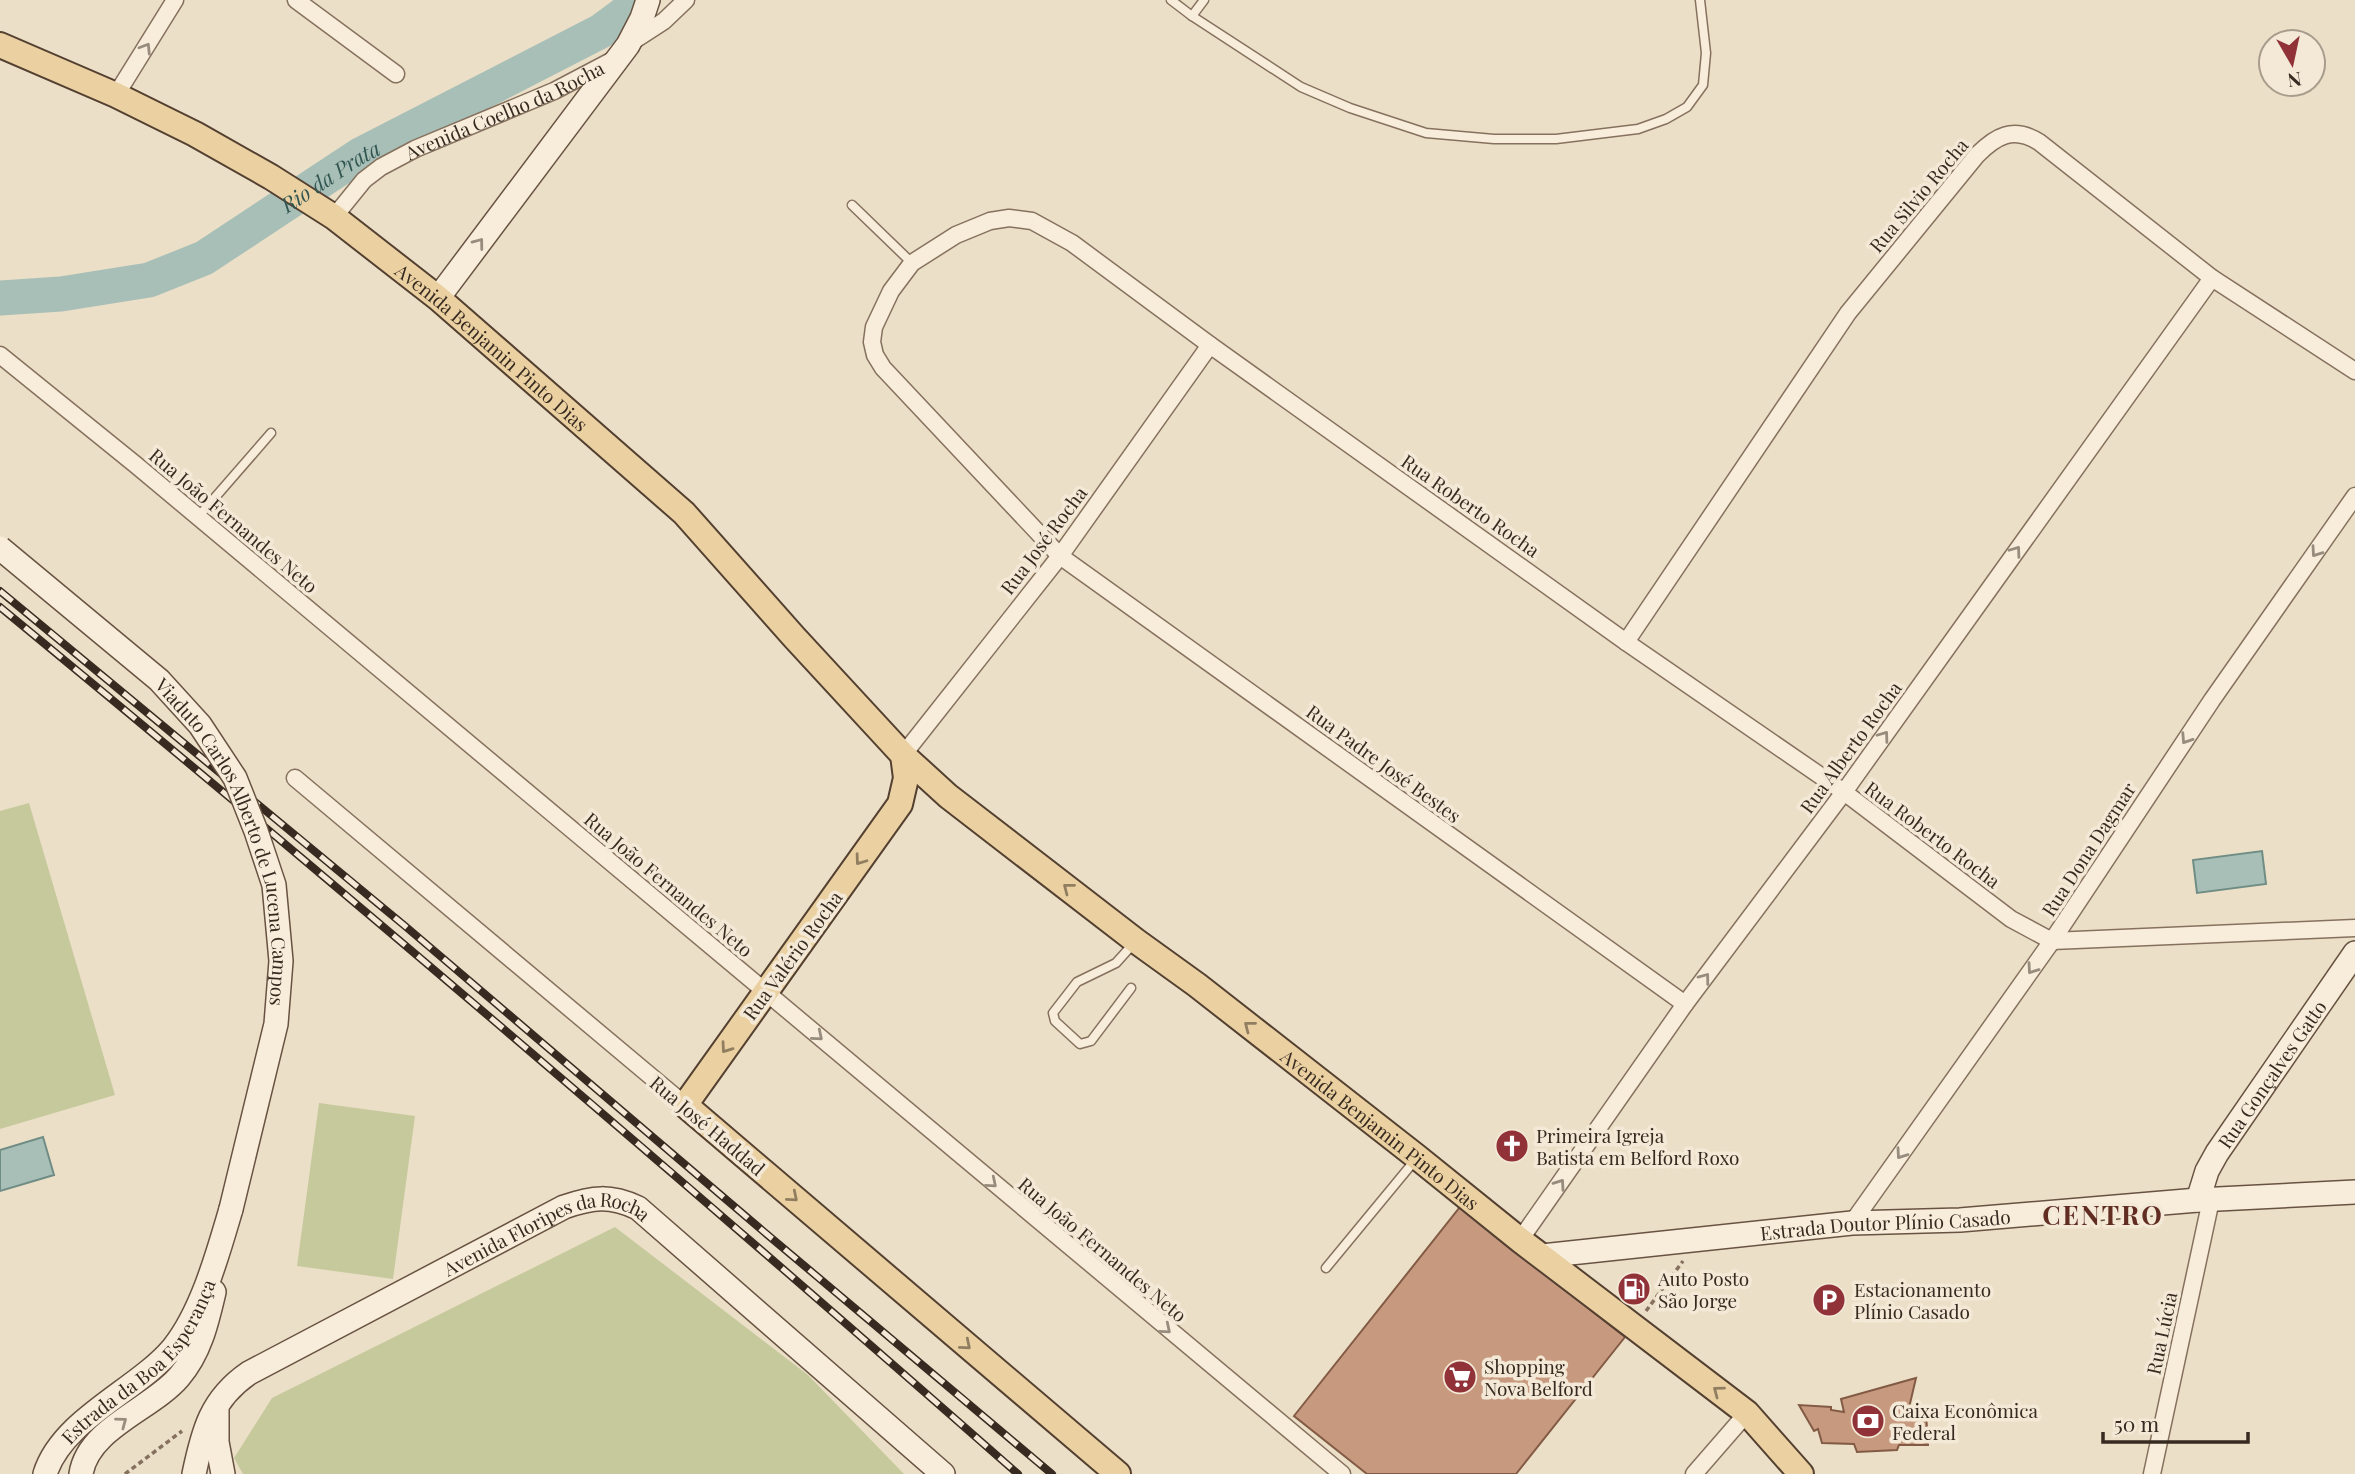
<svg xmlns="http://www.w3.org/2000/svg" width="2355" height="1474" font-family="'Playfair Display',serif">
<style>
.green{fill:#c6c99c}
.water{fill:#a8bfb7;stroke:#6f8d84;stroke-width:2}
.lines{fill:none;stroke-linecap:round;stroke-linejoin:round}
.river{stroke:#a8bfb7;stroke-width:35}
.building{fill:#c79a80;stroke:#835b45;stroke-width:2}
.lane-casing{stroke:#86715e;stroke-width:11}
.street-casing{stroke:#86715e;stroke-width:19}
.secondary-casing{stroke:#685241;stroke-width:26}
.primary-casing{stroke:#544031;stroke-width:28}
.path{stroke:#86715e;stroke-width:3.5;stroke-dasharray:5 3.5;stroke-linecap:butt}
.lane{stroke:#f7edda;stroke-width:8}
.street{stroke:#f7edda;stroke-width:16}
.secondary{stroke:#f7edda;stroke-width:23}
.primary{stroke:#ebd1a2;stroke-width:24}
.rail-casing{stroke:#372a20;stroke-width:8}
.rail{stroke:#f3e9d6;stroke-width:5;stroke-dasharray:16;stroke-linecap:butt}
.secondary-bridge-casing{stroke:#685241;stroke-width:26;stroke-linecap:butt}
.secondary-bridge{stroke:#f7edda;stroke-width:23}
.oneway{stroke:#978c7d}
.oneway2{stroke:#917e61}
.labels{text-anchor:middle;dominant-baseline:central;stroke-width:7;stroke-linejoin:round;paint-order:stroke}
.street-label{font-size:19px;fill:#372a20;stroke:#f3e9d6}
.poi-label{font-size:19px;fill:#372a20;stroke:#f3e9d6;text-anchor:start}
.water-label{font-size:21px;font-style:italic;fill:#315651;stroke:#f3e9d6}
.district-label{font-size:26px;font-weight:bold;letter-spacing:2px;fill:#612d23;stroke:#f3e9d6}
</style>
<rect width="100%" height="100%" fill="#ebdfc7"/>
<g class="green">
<path d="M29,803L115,1095L0,1129V811Z"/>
<path d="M319,1103L415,1116L393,1279L297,1266Z"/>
<path d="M615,1227L808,1375L904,1474H243L234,1458L272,1398Z"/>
</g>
<g class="water">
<path d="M2262,851L2266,884L2197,893L2193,860Z"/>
<path d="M43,1137L54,1175L0,1191V1150Z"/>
</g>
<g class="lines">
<path class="river" id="s1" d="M0,298L61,294L149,280L204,258L360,155L601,31L643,0"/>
</g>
<g class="building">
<path d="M1460,1207L1625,1337L1516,1474H1367L1294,1416Z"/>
<path d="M1916,1378L1908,1412L1926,1413L1928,1445H1899L1897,1450L1857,1452L1854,1444L1822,1443L1818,1429L1814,1431L1799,1405L1831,1407V1410L1844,1412L1841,1399Z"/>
</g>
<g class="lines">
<defs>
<g id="lane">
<path d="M1171,0L1192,16L1301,87L1350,108L1426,133L1494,139H1556L1638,129L1666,119L1687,107L1703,85L1706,53L1700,0"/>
<path d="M1192,16L1204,0"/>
<path d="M852,205L912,263"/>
<path d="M198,517L271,433"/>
<path d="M1131,988L1091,1041L1080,1044L1055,1021L1053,1013L1077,982L1116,963L1134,943"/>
<path d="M1326,1268L1416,1159"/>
</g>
<g id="street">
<path d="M296,0L396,74"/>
<path d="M630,43L664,21L686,0"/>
<path d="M116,95L175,0"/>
<path id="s2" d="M334,217L364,180L381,167L415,149L554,91L613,60"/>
<path d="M0,355L136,465L1342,1474"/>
<path d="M1626,642L1848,313L1977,155C1996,136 2013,126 2039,142L2212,278L2355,371"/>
<path d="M903,755L1060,556L1210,345"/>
<path d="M295,778L685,1105"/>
<path d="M1685,1004L1060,556L883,368L875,355L872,342L874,327L891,291L912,263L956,235L990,221L1009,218L1032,221L1072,243L1210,345L1626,642L1844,792L2011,919L2052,941L2355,928"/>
<path d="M1852,1223L2052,941L2212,700L2355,496"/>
<path d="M1520,1240L1685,1004L1844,792L2212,278"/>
<path d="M1694,1474L1747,1413"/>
<path d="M2152,1474L2211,1200"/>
</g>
<g id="secondary">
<path d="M438,298L628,45L642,18L648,0"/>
<path id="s3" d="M2198,1200L2207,1171L2217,1153L2355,953"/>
<path id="s4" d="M1542,1256L1852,1223L1960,1220L2198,1200L2355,1192"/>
<path d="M217,1411V1442L223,1474"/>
<path id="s5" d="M45,1474C62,1419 138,1390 173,1348C202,1312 218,1253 231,1209"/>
<path d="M81,1474C88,1428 152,1409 179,1377C200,1353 207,1322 214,1292"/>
<path id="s6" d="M194,1474C203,1431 211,1399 249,1373L564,1207C593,1197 610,1195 638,1208L943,1474"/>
</g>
<g id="primary">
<path id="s7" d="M0,45L116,95L195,134L271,177L334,217L438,298L684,513L794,637L903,755L948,796L1136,941L1197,985L1417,1157L1520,1240L1747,1413L1801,1474"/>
<path d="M903,755L906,778L900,804L685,1105L1118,1474"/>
</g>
</defs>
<use href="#lane" class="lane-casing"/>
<use href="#street" class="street-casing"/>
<use href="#secondary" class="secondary-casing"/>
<use href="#primary" class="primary-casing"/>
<g class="path">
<path d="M1646,1311L1683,1261"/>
<path d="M125,1474L182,1431"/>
</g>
<use href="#lane" class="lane"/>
<use href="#street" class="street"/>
<use href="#secondary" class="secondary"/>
<use href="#primary" class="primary"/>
<defs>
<g id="rail">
<path d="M0,591L405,926L763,1231L1052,1474"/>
<path d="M0,607C344,890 683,1180 1018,1474"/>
</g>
</defs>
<use href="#rail" class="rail-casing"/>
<use href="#rail" class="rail"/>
<defs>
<g id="secondary-bridge">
<path id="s8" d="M0,548L159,680L200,725L235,778L256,831L274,885L281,961L276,1024L231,1209"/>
</g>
</defs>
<use href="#secondary-bridge" class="secondary-bridge-casing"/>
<use href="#secondary-bridge" class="secondary-bridge"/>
</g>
<defs><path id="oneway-chevron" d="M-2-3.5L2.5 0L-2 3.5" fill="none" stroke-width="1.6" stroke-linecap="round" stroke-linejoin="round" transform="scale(1.75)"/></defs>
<g class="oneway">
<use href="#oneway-chevron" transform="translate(146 48) rotate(-58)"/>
<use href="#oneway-chevron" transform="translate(479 243) rotate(-53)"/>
<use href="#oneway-chevron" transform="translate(2016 551) rotate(-54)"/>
<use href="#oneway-chevron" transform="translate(2316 552) rotate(125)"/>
<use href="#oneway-chevron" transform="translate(1884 736) rotate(-54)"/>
<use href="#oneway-chevron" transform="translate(2186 739) rotate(123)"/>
<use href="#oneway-chevron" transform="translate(2032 969) rotate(125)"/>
<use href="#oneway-chevron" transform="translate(1705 978) rotate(-53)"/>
<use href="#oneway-chevron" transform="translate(818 1036) rotate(40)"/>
<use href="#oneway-chevron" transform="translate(1901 1154) rotate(125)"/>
<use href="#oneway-chevron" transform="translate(992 1183) rotate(40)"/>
<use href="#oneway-chevron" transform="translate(1560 1184) rotate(-55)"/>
<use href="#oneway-chevron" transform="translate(1166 1329) rotate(40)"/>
<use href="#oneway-chevron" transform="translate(122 1422) rotate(-37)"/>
</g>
<g class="oneway2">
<use href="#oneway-chevron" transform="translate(860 860) rotate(126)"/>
<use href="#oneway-chevron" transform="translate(1068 888) rotate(-142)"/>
<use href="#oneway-chevron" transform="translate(1249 1026) rotate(-142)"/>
<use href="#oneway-chevron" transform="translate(726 1048) rotate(125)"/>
<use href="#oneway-chevron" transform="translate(793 1197) rotate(40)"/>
<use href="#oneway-chevron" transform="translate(966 1345) rotate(40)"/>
<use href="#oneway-chevron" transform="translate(1718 1391) rotate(-143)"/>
</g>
<defs>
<symbol id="church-disc" viewBox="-11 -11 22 22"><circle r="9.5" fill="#903237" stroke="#f3e9d6"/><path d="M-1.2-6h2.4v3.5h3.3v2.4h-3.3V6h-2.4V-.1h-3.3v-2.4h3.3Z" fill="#fff"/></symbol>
<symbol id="fuel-disc" viewBox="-11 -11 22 22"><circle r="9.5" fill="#903237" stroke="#f3e9d6"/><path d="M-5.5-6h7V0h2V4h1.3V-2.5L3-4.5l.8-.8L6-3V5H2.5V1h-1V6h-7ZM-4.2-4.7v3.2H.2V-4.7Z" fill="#fff"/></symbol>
<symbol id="parking-disc" viewBox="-11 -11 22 22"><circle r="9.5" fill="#903237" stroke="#f3e9d6"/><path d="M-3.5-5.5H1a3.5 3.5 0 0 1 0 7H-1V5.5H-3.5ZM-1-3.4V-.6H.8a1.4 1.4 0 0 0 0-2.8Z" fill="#fff"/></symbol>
<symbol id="supermarket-disc" viewBox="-11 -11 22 22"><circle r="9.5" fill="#903237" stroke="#f3e9d6"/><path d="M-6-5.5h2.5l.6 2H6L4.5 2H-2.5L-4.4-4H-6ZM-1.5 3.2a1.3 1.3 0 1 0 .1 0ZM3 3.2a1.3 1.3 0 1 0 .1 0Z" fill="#fff"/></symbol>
<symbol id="bank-disc" viewBox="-11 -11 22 22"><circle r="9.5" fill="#903237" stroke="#f3e9d6"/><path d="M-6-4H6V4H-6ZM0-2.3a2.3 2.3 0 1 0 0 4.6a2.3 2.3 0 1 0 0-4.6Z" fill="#fff"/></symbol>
</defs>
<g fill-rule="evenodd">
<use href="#church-disc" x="1493" y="1127" width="38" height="38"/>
<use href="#fuel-disc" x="1615" y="1270" width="38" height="38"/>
<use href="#parking-disc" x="1810" y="1281" width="38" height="38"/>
<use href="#supermarket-disc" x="1441" y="1358" width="38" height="38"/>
<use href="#bank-disc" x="1849" y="1402" width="38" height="38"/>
</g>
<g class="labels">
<g class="street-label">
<text stroke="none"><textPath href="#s2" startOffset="205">Avenida Coelho da Rocha</textPath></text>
<text transform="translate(1918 195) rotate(-50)">Rua Silvio Rocha</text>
<text stroke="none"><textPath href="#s7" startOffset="581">Avenida Benjamin Pinto Dias</textPath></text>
<text transform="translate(1471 505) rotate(35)">Rua Roberto Rocha</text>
<text transform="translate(234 520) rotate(40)">Rua João Fernandes Neto</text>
<text transform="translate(1043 540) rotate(-53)">Rua José Rocha</text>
<text transform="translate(1850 747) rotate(-54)">Rua Alberto Rocha</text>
<text transform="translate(1384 763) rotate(36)">Rua Padre José Bestes</text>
<text transform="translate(1933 834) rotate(37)">Rua Roberto Rocha</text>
<text stroke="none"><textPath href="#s8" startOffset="387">Viaduto Carlos Alberto de Lucena Campos</textPath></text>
<text transform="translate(2088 849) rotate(-57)">Rua Dona Dagmar</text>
<text transform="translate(669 884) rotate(40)">Rua João Fernandes Neto</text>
<text transform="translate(792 955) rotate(-54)">Rua Valério Rocha</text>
<text stroke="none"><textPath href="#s3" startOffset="147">Rua Gonçalves Gatto</textPath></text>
<text transform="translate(708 1125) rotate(40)">Rua José Haddad</text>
<text stroke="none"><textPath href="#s7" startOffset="1768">Avenida Benjamin Pinto Dias</textPath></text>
<text stroke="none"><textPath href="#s4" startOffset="345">Estrada Doutor Plínio Casado</textPath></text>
<text stroke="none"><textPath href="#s6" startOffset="452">Avenida Floripes da Rocha</textPath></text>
<text transform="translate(1103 1249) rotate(40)">Rua João Fernandes Neto</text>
<text transform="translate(2161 1333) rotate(-78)">Rua Lúcia</text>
<text stroke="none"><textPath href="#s5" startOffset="149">Estrada da Boa Esperança</textPath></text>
</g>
<g class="poi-label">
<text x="1536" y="1135">Primeira Igreja<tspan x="1536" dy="22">Batista em Belford Roxo</tspan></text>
<text x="1658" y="1278">Auto Posto<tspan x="1658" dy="22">São Jorge</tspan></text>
<text x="1854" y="1289">Estacionamento<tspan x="1854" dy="22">Plínio Casado</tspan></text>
<text x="1484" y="1366">Shopping<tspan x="1484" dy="22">Nova Belford</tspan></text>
<text x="1892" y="1410">Caixa Econômica<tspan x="1892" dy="22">Federal</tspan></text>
</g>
<g class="water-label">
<text stroke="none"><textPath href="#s1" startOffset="360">Rio da Prata</textPath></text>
</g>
<g class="district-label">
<text x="2103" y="1214">CENTRO</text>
</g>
</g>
<g transform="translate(2292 63) rotate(171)"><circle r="33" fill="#f3e9d6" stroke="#a89d8d" stroke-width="2"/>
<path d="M0-5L12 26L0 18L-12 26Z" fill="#903237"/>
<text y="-10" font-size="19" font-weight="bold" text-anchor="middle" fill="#372a20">N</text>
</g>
<path d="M2103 1432v10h145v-10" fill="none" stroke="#372a20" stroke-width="3.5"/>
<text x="2114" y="1432" font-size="21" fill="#372a20" stroke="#f3e9d6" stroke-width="5" paint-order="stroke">50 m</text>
</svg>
